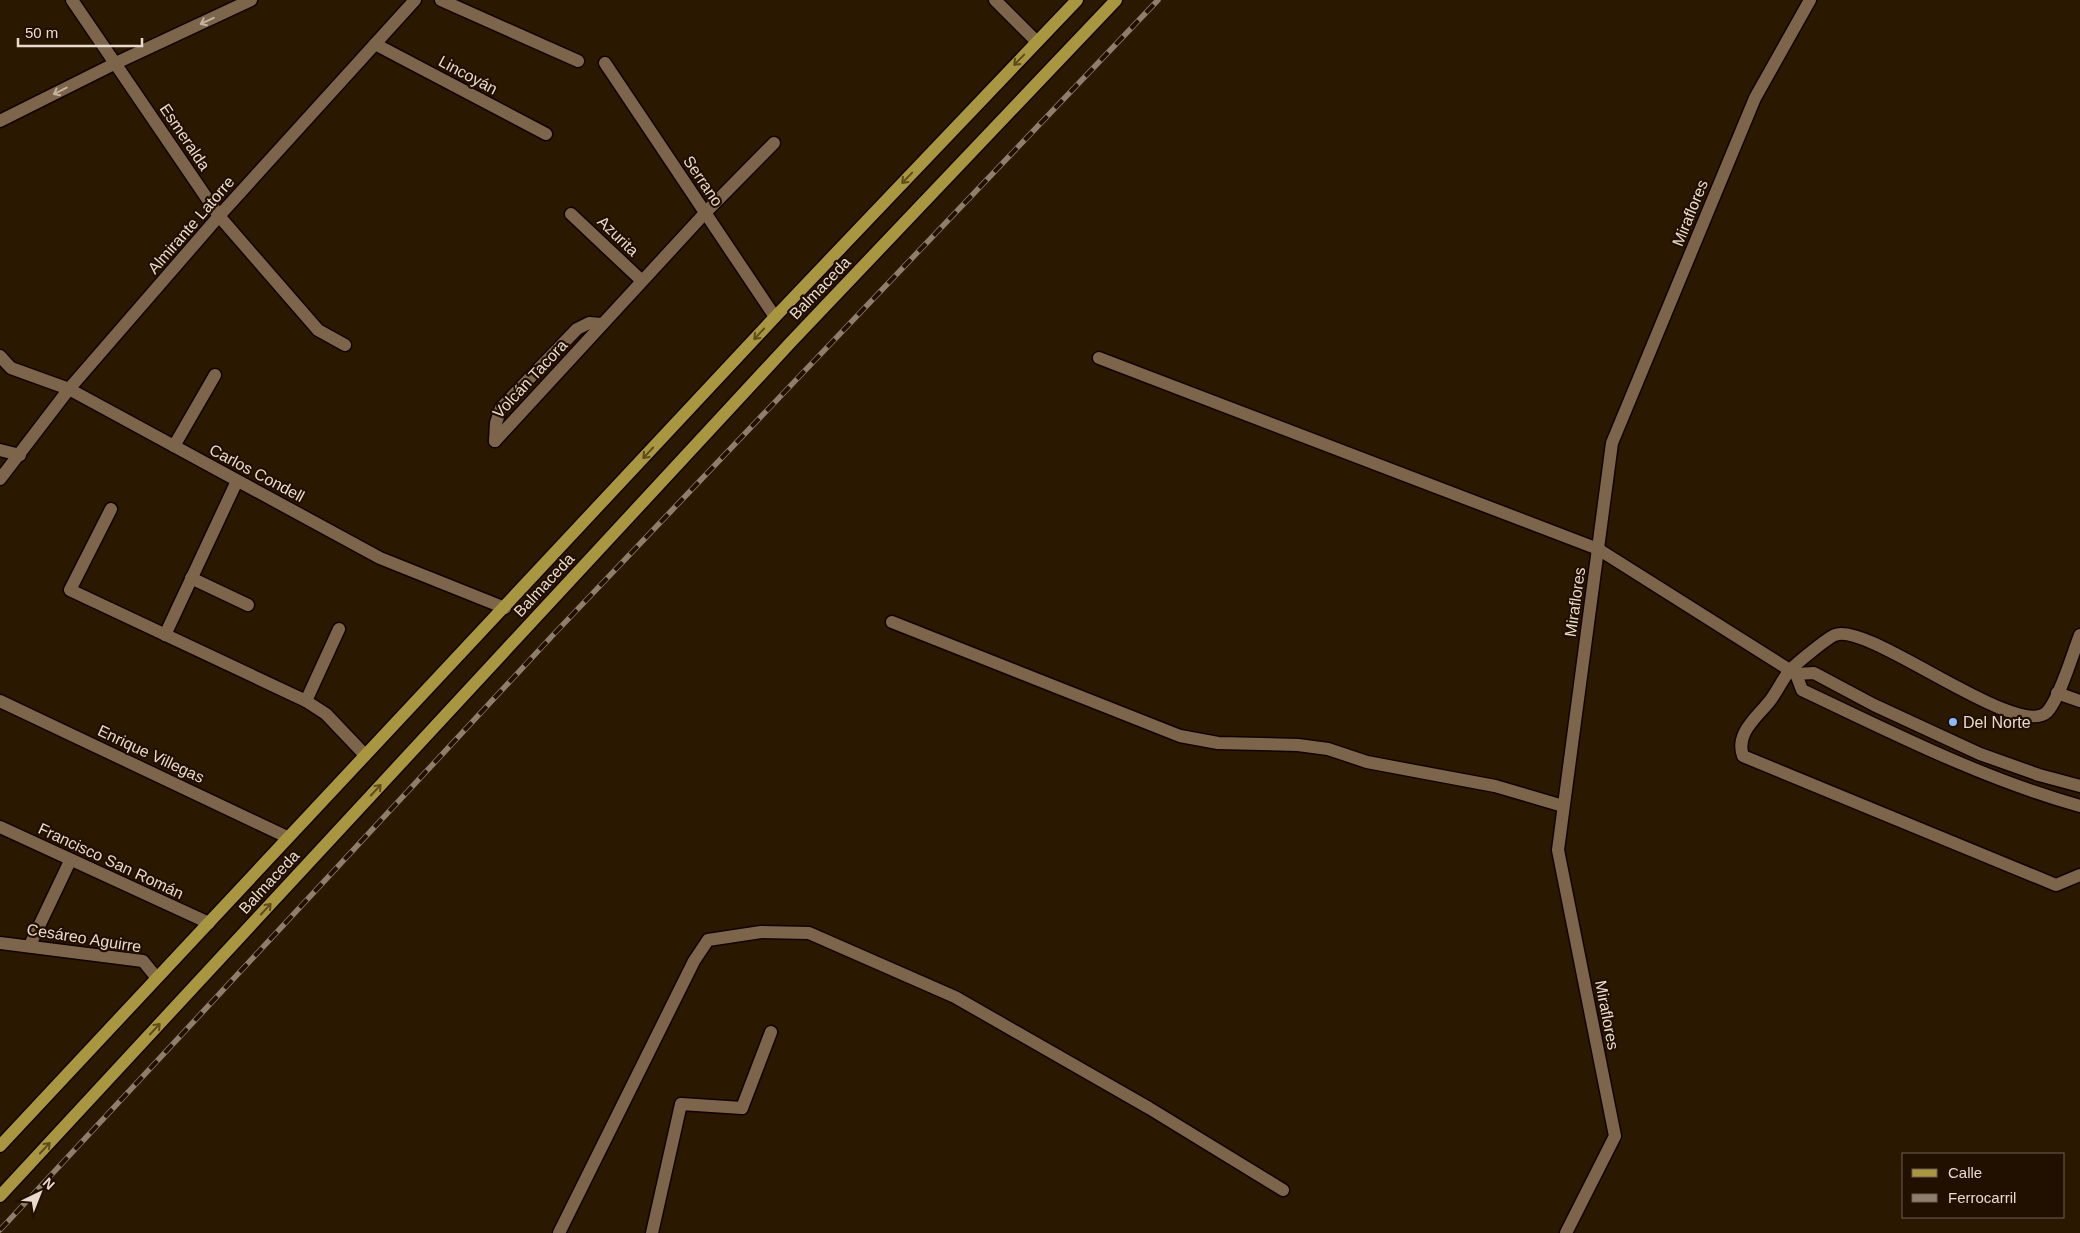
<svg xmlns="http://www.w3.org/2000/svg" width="2080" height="1233" font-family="Arial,sans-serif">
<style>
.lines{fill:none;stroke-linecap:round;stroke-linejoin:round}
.minor-casing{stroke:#130300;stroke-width:15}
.major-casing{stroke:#130300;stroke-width:15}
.minor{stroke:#7d654c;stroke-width:12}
.major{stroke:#a89641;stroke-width:12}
.rail-casing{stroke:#8e7e6c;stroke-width:5.5}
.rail{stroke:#210f00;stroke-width:4;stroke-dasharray:11;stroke-linecap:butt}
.oneway{stroke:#c3b2a0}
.oneway2{stroke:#5e4c1d}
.poi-dot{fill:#8cb9fc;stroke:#210f00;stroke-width:2}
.labels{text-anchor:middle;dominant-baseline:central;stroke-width:4.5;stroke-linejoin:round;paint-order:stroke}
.street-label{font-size:16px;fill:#e8dbcd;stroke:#210f00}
.poi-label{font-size:16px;fill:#e8dbcd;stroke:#210f00;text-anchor:start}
</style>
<rect width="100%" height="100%" fill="#2b1801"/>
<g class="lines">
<defs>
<g id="minor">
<path d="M72,0L219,216L318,330L345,345"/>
<path d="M441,0L578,61"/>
<path d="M995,0L1037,42"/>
<path d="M375,44L546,134"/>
<path d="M605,63L775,317"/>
<path d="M0,121L116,63L251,0"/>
<path d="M571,214L642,281"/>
<path d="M0,356L11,368L69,389L380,558L505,608"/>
<path d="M1099,358L1598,549L1796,674L1814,673L1874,705L1980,754L2039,775L2080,786"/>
<path d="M495,441L705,213L774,143"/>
<path d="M495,441L496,423L501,408L577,329L589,323L602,324"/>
<path d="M174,446L215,375"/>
<path d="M0,450L20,455"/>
<path d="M0,479L69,389L219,216L415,0"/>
<path d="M111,509L70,590L306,701L339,629"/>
<path d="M191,578L248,605"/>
<path d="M892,622L1180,736L1218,743L1298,745L1328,749L1367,762L1495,786L1563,806"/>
<path d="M165,635L237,481"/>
<path d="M2080,635C2073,653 2059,700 2047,712C2017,741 1868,621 1835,635C1827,638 1796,664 1790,670C1782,680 1777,692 1769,702C1756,718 1735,734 1743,756L2056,885L2080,875"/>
<path d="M1796,674L1802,690C1893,733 1983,779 2080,806"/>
<path d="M2057,693L2080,701"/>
<path d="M0,701L287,837"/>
<path d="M306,701L326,714L365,755"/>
<path d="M0,827L209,923"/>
<path d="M0,943L143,961L156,977"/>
<path d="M30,945L70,861"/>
<path d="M559,1233L694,961L708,940L761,932L809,933L955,997L1149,1108L1283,1190"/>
<path d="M652,1233L681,1104L742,1108L771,1032"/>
<path d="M1566,1233L1615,1136L1558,850L1612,443L1755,98L1810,0"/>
</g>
<g id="major">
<path d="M0,1146L775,317L1077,0"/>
<path d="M0,1196L791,342L1116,0"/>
</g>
</defs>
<use href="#minor" class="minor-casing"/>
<use href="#major" class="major-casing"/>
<use href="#minor" class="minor"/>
<use href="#major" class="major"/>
<defs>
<path id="rail" d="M0,1230L553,635L1158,0"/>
</defs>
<use href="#rail" class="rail-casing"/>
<use href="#rail" class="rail"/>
</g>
<defs><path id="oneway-shaft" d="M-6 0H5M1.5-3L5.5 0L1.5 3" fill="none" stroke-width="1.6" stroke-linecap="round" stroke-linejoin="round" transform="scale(1.25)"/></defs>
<g class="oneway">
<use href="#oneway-shaft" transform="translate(207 21) rotate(155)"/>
<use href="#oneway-shaft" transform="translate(60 91) rotate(153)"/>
</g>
<g class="oneway2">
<use href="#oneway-shaft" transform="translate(1019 60) rotate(134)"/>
<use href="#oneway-shaft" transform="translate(907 178) rotate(134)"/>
<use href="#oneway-shaft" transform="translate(759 334) rotate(133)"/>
<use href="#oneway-shaft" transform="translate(648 453) rotate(133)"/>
<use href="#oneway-shaft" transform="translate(376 790) rotate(-47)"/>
<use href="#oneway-shaft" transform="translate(266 909) rotate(-47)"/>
<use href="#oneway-shaft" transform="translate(155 1029) rotate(-47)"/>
<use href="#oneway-shaft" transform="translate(45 1148) rotate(-47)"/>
</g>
<circle class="poi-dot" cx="1953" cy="722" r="5"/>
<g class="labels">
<g class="street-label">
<text transform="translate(468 75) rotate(28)">Lincoyán</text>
<text transform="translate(185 137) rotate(56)">Esmeralda</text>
<text transform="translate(703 181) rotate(56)">Serrano</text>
<text transform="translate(1690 213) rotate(-68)">Miraflores</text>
<text transform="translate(191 225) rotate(-49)">Almirante Latorre</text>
<text transform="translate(618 236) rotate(44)">Azurita</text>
<text transform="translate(820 288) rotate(-46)">Balmaceda</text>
<text transform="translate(530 379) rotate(-47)">Volcán Tacora</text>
<text transform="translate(257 473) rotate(28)">Carlos Condell</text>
<text transform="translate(544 585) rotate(-47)">Balmaceda</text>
<text transform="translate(1575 602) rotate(-82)">Miraflores</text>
<text transform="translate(151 754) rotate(25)">Enrique Villegas</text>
<text transform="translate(111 861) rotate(25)">Francisco San Román</text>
<text transform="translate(269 882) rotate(-47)">Balmaceda</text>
<text transform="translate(84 938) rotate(9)">Cesáreo Aguirre</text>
<text transform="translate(1607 1015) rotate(79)">Miraflores</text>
</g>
<g class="poi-label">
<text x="1963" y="722">Del Norte</text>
</g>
</g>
<rect x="1902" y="1153" width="162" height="65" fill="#210f00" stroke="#716152"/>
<rect x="1912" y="1169" width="25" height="8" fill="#a89641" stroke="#716152"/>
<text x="1948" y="1178" font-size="15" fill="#e8dbcd">Calle</text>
<rect x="1912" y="1194" width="25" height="8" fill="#8e7e6c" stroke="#716152"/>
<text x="1948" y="1203" font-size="15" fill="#e8dbcd">Ferrocarril</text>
<g transform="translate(40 1193) rotate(43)" stroke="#210f00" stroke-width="4" paint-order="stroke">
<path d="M0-4L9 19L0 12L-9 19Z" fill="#e8dbcd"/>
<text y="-8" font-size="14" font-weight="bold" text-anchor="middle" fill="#e8dbcd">N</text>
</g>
<path d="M18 38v8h124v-8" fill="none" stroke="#e8dbcd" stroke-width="2.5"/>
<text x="25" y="38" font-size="15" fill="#e8dbcd" stroke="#210f00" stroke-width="4" paint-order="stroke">50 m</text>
</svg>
